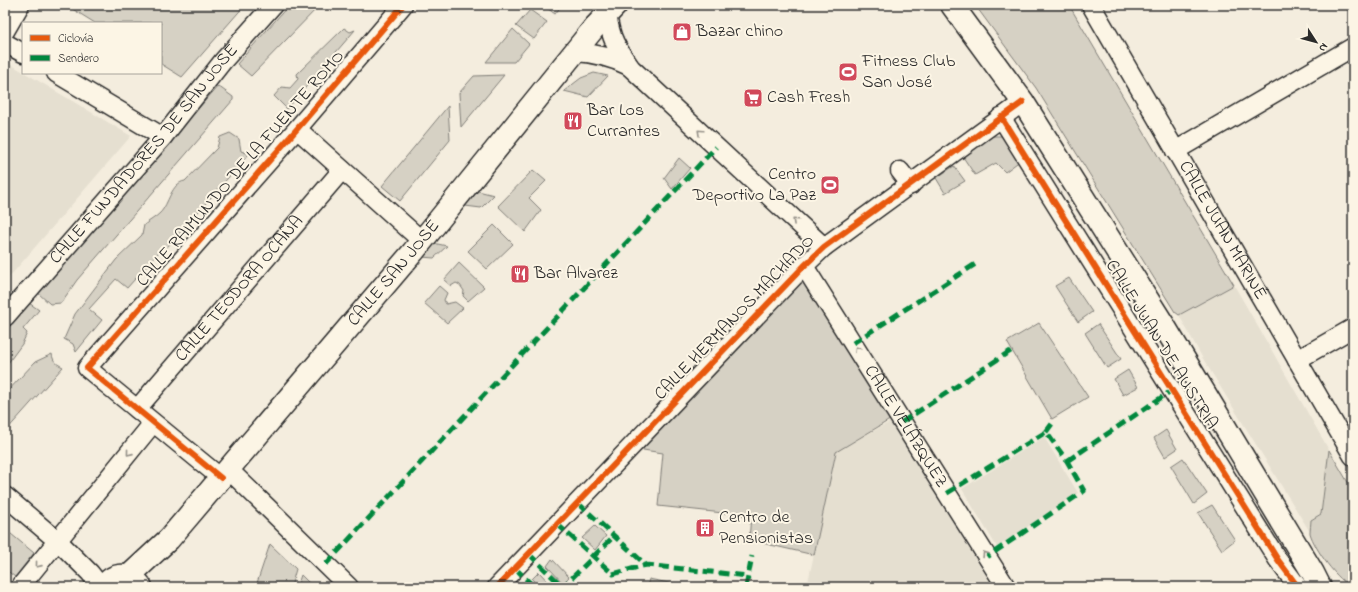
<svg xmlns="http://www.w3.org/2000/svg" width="1358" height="592" font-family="'Indie Flower',sans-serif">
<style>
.built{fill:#e5dfd0}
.green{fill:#d6d1c4;stroke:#807e78}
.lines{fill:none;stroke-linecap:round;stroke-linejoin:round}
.minor-casing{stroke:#2b2b2b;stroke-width:21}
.secondary-casing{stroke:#2b2b2b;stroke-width:25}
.minor{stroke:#fcf5e5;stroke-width:18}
.secondary{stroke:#fcf5e5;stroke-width:22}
.quiet{stroke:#00873e;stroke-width:5;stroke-dasharray:10 5;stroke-linecap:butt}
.cycleway-casing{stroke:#fcf5e5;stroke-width:8}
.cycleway{stroke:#e8590c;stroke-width:6}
.oneway{stroke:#949088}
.labels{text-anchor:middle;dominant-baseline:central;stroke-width:4;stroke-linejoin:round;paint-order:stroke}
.poi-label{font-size:18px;fill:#2b2b2b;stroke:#fcf5e5;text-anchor:start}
.street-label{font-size:18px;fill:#2b2b2b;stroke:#fcf5e5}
</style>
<rect width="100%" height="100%" fill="#f4edde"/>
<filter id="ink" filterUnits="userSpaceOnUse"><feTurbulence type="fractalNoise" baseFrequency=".025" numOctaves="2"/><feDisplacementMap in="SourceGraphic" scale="8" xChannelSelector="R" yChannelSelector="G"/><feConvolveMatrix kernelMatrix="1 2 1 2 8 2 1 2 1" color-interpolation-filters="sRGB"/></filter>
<g filter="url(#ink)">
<g class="built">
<path d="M5,61L131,136L5,282Z"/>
<path d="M1234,285L1329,450L1321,514L1311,520L1310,532L1202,357L1179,315Z"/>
<path d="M890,422L993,587H807L836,451Z"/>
<path d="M1044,437L1078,493L997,547L962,489Z"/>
</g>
<g class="green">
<path d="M66,5H245L182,77L161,64V23H95Z"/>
<path d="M289,5H320L251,76L237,64Z"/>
<path d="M543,5H562L555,14Z"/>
<path d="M975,5H1069L1234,285L1179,315L1175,312L1036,88Z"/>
<path d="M530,10L547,22L534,39L516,26Z"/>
<path d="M344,28L350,32L355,30L287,109L274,96L282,87L290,88L298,79L297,74Z"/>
<path d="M513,29L529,44L514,62H486Z"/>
<path d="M594,73L608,76L588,97L564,91L581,78Z"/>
<path d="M504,75L461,127L459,93L474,76Z"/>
<path d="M218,86L233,97V100L77,280L61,303L50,304L38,293Z"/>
<path d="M448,106L450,140L400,201L382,186Z"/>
<path d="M230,133L239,139L241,151L249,154L162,253L160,251L127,288L116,279L89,309L102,320L76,352L73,344L64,339L75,314L116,260L142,235L144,225C149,221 155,218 160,213C169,204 171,183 185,181L217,148L220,137Z"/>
<path d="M993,136H1004L1023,161L1017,163L1005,172L996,163L975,175L963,157Z"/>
<path d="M679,158L690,168L672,189L664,178Z"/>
<path d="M954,166L965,181L945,193L936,178Z"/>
<path d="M533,170L546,181L529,198L541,210L525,232L498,206Z"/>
<path d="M478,191L494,195L481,208L465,206Z"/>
<path d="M494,225L513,244L487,269L468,251Z"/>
<path d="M433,243L447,246L434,258L422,257Z"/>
<path d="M459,263L484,287L468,301L463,296L464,291L460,285L456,283L451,286L444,280Z"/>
<path d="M804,266L898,415L836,452L814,555L749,540L751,516L658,506L663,453L630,448Z"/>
<path d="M1069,278L1092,312L1078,322L1055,286Z"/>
<path d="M439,286L447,293L444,300L446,304L455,302L463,308L447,323L424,303Z"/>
<path d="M29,303L39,310L23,329L27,333L22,344L5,367V331Z"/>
<path d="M1039,323L1088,397L1052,419L1007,342Z"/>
<path d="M1098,324L1121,359L1107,368L1085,333Z"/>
<path d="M52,354C53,362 57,364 63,367L5,432V394L35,362Z"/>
<path d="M1128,370L1138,387L1123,395L1114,379Z"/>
<path d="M1166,430L1177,449L1165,457L1154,438Z"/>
<path d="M1329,450L1353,491V587C1338,582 1314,548 1310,533C1310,529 1311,524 1311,520L1321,514Z"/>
<path d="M1183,458L1207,494L1194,504L1171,466Z"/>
<path d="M1212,505L1235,540L1222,550L1198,513Z"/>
<path d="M595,526L606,536L595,550L582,538Z"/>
<path d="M5,529L34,553L15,577L5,569Z"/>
<path d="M270,544L296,569L291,587H272L257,583Z"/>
<path d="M552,559L569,577L563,583L547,566Z"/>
<path d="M539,572L553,587H539L532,579Z"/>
<path d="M301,575L311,585L310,587H297Z"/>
<path d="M649,579L684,586V587H647Z"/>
</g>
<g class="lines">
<defs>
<g id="minor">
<path id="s1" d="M1091,5L1353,456"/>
<path d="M607,14C611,40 616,47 631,68L824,247"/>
<path d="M5,31L20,5"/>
<path d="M5,43L23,53"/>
<path d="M575,52C595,53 611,57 629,66"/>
<path d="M56,73L163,137"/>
<path d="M1001,117L1278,560L1298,587"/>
<path d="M297,129L422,241"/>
<path d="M1175,151L1353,47"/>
<path d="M900,171L911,185"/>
<path id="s2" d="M804,266L1006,587"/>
<path id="s3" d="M5,317L163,137L223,61L273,5"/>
<path d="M1297,360L1353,328"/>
<path id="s4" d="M137,409L342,170"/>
<path d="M228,469L349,587"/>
<path d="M221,478L87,368L297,129L403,5"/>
<path d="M5,496L60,543L90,573L101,587"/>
<path d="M20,587L153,423"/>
<path d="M497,587L804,266L824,247L1023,102"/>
</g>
<g id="secondary">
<path d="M952,5L1023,102L1163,324L1313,573L1320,587"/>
<path id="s5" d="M128,577L169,539L413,252L594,28L616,5"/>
<path d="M104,587C112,572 132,572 141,587"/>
</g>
</defs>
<use href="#minor" class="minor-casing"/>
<use href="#secondary" class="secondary-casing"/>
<use href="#minor" class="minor"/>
<use href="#secondary" class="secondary"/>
<g class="quiet">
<path d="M853,343L977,263"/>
<path d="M902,422L1012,350"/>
<path d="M1046,432L1054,421"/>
<path d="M1067,461L1171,391"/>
<path d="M947,493L1046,432L1067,461L1084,491L987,557"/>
<path d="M578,503L646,565L748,576"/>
<path d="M557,524L613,574L646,565"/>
<path d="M529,554L563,587L614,536"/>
<path d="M326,564L716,147"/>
<path d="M515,568L534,587"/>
<path d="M746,587L752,556"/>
</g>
<defs>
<g id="cycleway">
<path d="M1001,117L1278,560L1298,587"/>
<path d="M221,478L87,368L297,129L403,5"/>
<path d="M497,587L804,266L824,247L1023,102"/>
</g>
</defs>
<use href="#cycleway" class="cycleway-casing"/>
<use href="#cycleway" class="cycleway"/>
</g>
<defs><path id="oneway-chevron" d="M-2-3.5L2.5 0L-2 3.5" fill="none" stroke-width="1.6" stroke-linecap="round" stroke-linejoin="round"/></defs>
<g class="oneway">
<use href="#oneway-chevron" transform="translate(700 132) rotate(-137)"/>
<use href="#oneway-chevron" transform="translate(795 221) rotate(-137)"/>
<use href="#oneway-chevron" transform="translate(857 349) rotate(-122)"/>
<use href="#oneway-chevron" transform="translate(129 453) rotate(129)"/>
<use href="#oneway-chevron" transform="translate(985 554) rotate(-122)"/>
<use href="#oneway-chevron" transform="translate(38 565) rotate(129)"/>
</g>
</g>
<defs>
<symbol id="shop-square" viewBox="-11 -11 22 22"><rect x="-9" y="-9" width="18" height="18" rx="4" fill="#d1495b" stroke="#fcf5e5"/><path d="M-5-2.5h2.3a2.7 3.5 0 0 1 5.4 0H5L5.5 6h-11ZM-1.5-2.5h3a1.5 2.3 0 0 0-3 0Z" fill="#fff"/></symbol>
<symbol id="stadium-square" viewBox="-11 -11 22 22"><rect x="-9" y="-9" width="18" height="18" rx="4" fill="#d1495b" stroke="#fcf5e5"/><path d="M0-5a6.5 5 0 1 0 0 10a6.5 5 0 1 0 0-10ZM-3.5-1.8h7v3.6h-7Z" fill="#fff"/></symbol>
<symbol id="supermarket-square" viewBox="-11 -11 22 22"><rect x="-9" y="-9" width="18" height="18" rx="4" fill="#d1495b" stroke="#fcf5e5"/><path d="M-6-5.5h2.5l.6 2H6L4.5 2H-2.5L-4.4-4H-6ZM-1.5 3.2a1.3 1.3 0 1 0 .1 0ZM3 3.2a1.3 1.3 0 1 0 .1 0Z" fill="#fff"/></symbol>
<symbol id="restaurant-square" viewBox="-11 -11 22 22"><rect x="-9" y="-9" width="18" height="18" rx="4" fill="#d1495b" stroke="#fcf5e5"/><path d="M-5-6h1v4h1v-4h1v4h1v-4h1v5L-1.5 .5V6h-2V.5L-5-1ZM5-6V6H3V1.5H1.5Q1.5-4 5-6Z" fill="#fff"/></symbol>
<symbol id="building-square" viewBox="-11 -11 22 22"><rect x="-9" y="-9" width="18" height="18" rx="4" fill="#d1495b" stroke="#fcf5e5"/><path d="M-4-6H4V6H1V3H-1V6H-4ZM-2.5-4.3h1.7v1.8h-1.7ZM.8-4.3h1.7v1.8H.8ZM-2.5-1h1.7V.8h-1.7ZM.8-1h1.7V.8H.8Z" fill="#fff"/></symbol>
</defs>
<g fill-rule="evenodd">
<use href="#shop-square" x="671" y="21" width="22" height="22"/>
<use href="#stadium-square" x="837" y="61" width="22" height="22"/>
<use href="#supermarket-square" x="742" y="87" width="22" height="22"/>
<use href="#restaurant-square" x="562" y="110" width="22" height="22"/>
<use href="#stadium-square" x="819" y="174" width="22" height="22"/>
<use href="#restaurant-square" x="509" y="263" width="22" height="22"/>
<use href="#building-square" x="694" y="517" width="22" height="22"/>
</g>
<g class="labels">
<g class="poi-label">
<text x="696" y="32">Bazar chino</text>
<text x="862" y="62">Fitness Club<tspan x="862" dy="21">San José</tspan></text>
<text x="767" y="98">Cash Fresh</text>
<text x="587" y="111">Bar Los<tspan x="587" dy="21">Currantes</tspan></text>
<text x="816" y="175" text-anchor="end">Centro<tspan x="816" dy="21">Deportivo La Paz</tspan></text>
<text x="534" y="274">Bar Alvarez</text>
<text x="719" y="518">Centro de<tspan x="719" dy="21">Pensionistas</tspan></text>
</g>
<g class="street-label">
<text stroke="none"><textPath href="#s3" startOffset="214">CALLE FUNDADORES DE SAN JOSÉ</textPath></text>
<text transform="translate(241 169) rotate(-49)">CALLE RAIMUNDO DE LA FUENTE ROMO</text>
<text stroke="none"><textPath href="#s1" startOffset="261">CALLE JUAN MARINÉ</textPath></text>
<text stroke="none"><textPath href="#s5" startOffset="404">CALLE SAN JOSÉ</textPath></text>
<text stroke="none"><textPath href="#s4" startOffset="158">CALLE TEODORA OCAÑA</textPath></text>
<text transform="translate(735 318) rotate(-46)">CALLE HERMANOS MACHADO</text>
<text transform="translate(1161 345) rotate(58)">CALLE JUAN DE AUSTRIA</text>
<text stroke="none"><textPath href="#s2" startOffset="190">CALLE VELÁZQUEZ</textPath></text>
</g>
</g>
<rect width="1358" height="592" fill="none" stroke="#fcf5e5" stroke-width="20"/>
<rect x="10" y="10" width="1338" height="572" fill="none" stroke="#2b2b2b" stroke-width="1.5" filter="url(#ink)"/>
<rect x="22" y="22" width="140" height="52" fill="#fcf5e5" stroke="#a8a49b"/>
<rect x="30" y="35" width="20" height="6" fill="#e8590c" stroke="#a8a49b"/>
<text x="58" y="42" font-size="12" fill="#2b2b2b">Ciclovía</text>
<rect x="30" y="55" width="20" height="6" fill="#00873e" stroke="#a8a49b"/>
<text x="58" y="62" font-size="12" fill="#2b2b2b">Sendero</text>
<g transform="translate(1316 42) rotate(126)" stroke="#fcf5e5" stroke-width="3" paint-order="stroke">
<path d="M0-3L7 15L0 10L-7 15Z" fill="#2b2b2b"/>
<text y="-6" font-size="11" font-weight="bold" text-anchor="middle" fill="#2b2b2b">N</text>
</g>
</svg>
